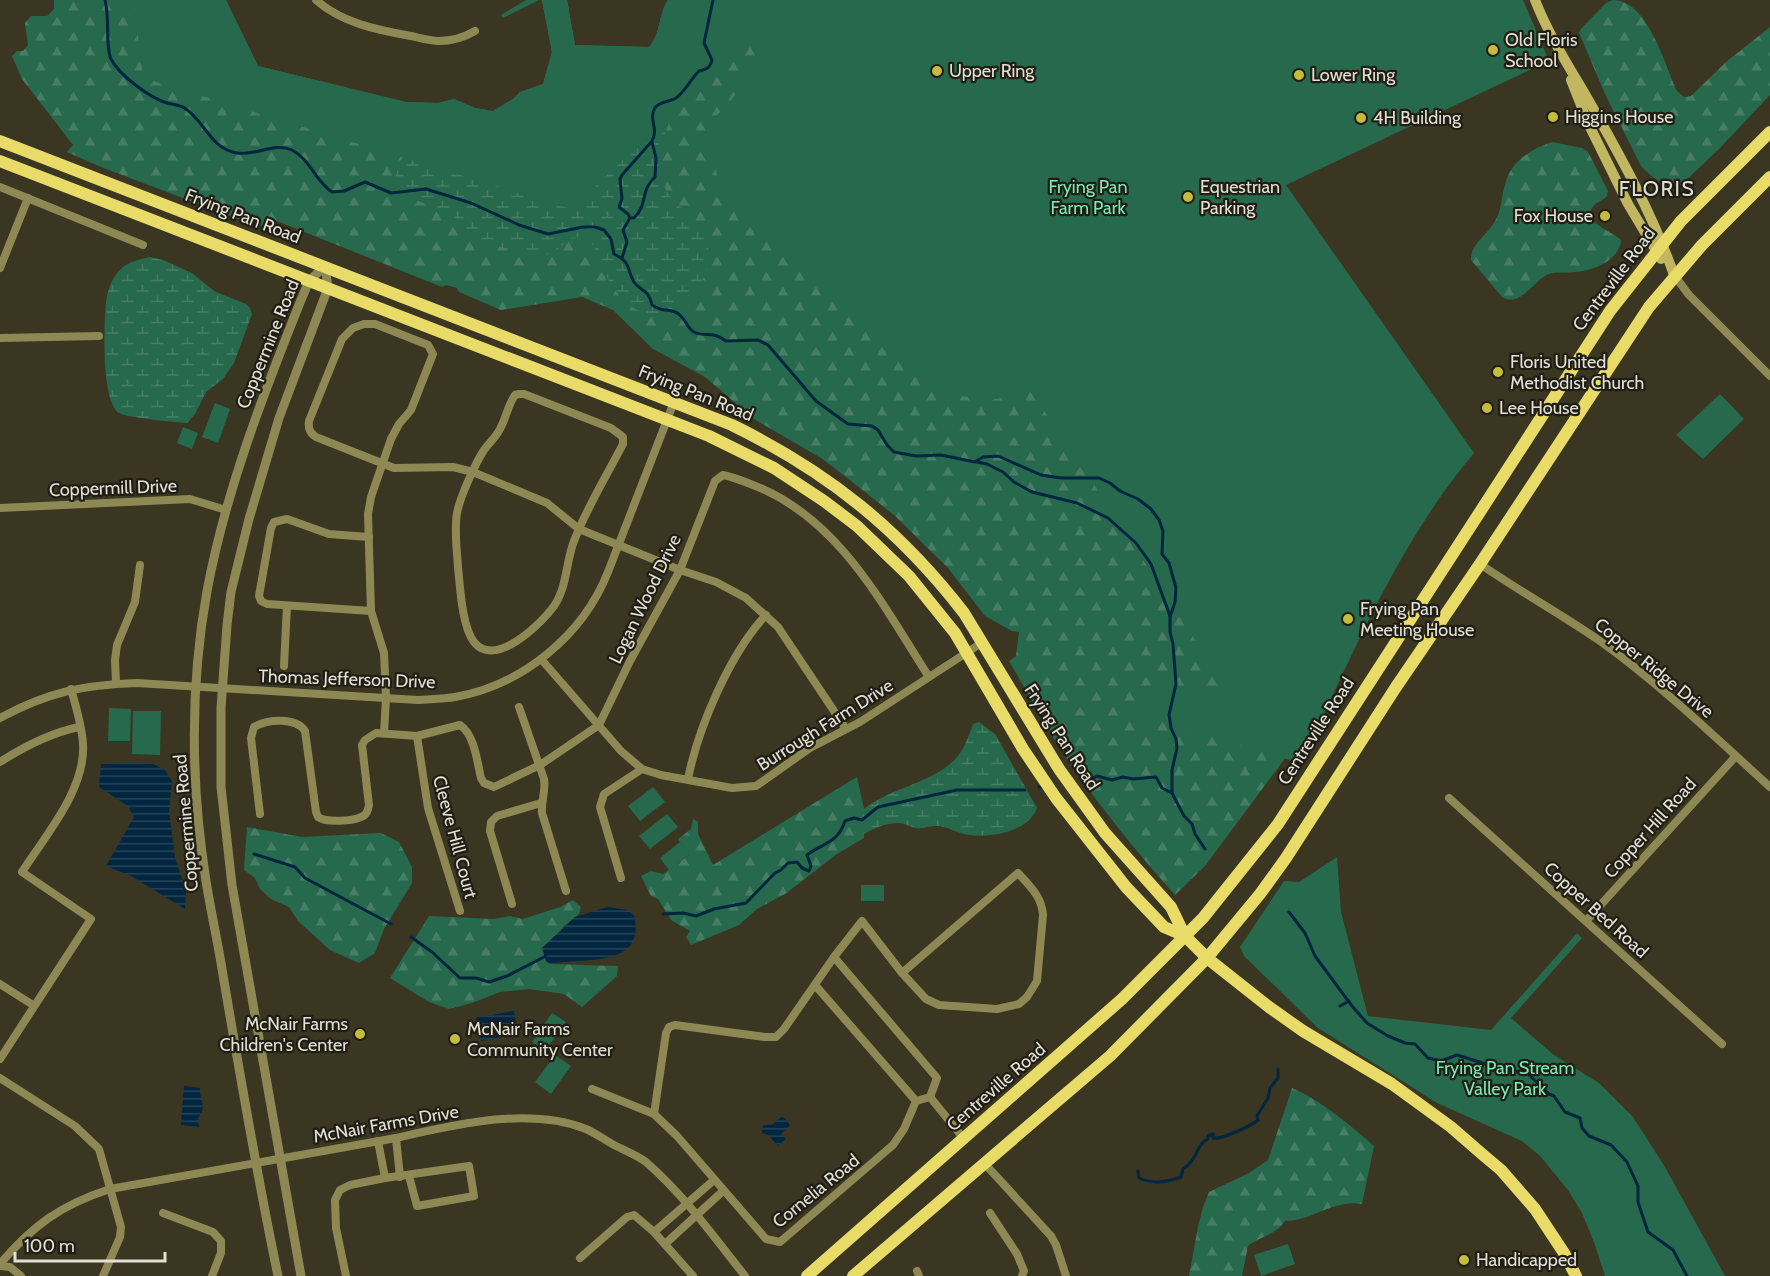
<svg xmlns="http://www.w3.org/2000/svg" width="1770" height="1276" font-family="Cabin,sans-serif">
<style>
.forest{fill:url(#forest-firs)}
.wetland{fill:url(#wetland-marsh)}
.park{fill:#27694c}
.water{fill:url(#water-rules)}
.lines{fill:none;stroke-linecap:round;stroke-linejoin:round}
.stream{stroke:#01263f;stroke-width:3}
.minor{stroke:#8e8954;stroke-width:8}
.tertiary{stroke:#8e8954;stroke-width:9}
.secondary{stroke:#c1b760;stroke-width:10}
.primary{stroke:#e8db67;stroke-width:12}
.poi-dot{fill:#c5bc3d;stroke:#1f1d14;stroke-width:2}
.labels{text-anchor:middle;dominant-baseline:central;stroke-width:4.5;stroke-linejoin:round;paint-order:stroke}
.poi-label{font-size:18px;fill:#e2e0d4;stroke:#1f1d14;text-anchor:start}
.park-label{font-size:18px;fill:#78ecb5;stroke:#1f1d14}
.street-label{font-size:18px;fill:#e2e0d4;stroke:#1f1d14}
.quarter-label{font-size:21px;letter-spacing:1.5px;fill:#e2e0d4;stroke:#1f1d14}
</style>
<defs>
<pattern id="forest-firs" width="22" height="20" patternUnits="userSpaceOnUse" patternTransform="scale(1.5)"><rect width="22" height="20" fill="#27694c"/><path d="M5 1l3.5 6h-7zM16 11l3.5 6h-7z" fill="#467e65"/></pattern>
<pattern id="wetland-marsh" width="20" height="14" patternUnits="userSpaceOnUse" patternTransform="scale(1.5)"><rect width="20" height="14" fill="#27694c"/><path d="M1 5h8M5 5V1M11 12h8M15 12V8" fill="none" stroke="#467e65"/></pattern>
<pattern id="water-rules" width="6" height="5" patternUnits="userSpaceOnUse" patternTransform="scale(1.5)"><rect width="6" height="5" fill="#01263f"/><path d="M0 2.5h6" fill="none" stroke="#26455a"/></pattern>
</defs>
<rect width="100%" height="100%" fill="#3a3621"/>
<g class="forest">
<path d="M54,0H226L258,66L406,102L438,103L454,99L475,108L493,111L513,99L520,92L543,84L552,52L542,0H567L575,45L649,47C661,33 658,16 668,0H853L1455,433L1474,452L1466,462L1447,458L1309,726L1205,866L1175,895C1136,851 1099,806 1066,757C1045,726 1028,693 1009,661L1016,656L1019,632L1012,631L985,616L948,568L894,515L846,477L821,458L754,419L705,377L653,349L613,310L582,297L501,310L459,292L457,288L446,285L442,287L272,219L259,227L101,167L67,152L73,145L22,79L12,56L17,51H23L28,45L25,23L31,16H47L54,9Z"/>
<path d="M1613,0C1648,0 1665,66 1677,91L1684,97L1691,96L1726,62L1770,27V95L1720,148L1681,185C1666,189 1650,176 1641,166L1605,94L1583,42L1579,33L1581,29L1606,3Z"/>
<path d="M1552,142L1582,148L1588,152L1608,191L1607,196C1603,201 1595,202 1592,208C1582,222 1614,232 1621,240C1620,260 1593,271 1575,272C1568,273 1559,272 1552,273C1534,277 1522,309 1502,297L1471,260C1470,244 1488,235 1495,221C1502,210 1501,197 1505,185C1510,162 1531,149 1552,142Z"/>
<path d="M857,777L864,809V838L837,854L785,894L757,909L739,925L691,945L686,937L690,931L671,920L658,899L651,896L641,876L651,871L663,874L689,855L678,839L691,829L693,819L698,822V834L713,865Z"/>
<path d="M247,827L302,837L381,833L399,842L412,867V883L384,929L375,953L359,963L330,950L298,921L289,907L271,899L260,889L255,878L244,870Z"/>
<path d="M573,900L581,907L579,914L563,927L546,961L550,964L618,966L617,976L582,1007L564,994L529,989L500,992L472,1003L449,1009L429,1002L390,978L429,916L494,919L510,916L523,919L560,907Z"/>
<path d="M1292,1088C1322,1101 1349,1124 1374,1146L1362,1204C1334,1199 1312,1221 1285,1221C1276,1235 1261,1236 1248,1246L1242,1276H1189L1198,1227L1203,1207L1209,1192L1249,1173L1268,1160Z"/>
</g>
<g class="wetland">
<path d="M670,111C670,132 655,152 660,173C665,198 678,203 693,220C721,252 711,281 678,303C665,311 654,317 640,311C620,304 609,281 600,264C595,255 596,242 585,238C569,232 559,254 545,255C526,255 490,246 475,236C464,228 456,216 443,210C428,203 411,201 397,192L394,180L404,153Z"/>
<path d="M150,257L163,260L192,273L214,291L246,304L250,308L252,314L234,363L223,379L206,392L195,414L187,423C176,422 127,418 119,413C101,401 104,323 106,302C107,293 110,283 115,276C123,263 136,260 150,257Z"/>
<path d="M979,722L995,734L1037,808C1028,832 991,838 969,835C959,834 946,826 938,826C930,825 924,830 915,828C909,826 904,823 898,823C886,823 873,828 863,835L864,809C891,787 935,783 957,757C965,748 969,735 973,724Z"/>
</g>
<g class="park">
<path d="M134,0H226L258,66L406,102L438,103L454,99L475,108L493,111L513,99L520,92L543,84L552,52L542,0H567L575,45L649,47C661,34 658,15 668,0H1523L1549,61L1286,185L1474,453C1400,541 1356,647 1307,750L1297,762L1139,715L1134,689L1229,692L1084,469L1027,386L1014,395L991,400L960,396L921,378L876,336L856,321L792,253L748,220L718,178L708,144L709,124L740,90L764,48L759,31L571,209L143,78Z"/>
<path d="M526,0H539L503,18L501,15Z"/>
<path d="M1720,394L1744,419L1703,459L1676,435Z"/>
<path d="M215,403L230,409L218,443L202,437Z"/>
<path d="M183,427L198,433L192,449L177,443Z"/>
<path d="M109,708L131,709L130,741H108Z"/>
<path d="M133,711H161L160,755L132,754Z"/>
<path d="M653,787L665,802L640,821L628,806Z"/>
<path d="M667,814L678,827L650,849L639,836Z"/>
<path d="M680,842L690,854L669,870L660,858Z"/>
<path d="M1337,857L1341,912L1368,1016L1491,1030L1577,933L1582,938L1511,1018L1554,1055L1599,1083L1633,1117L1665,1167L1725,1276H1605L1595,1245L1582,1213L1568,1190L1540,1156L1522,1141L1437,1103L1318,1028L1244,956L1240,947L1284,881L1299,882Z"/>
<rect x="861" y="885" width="23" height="16"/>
<path d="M552,1013L566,1022L545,1051L532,1042Z"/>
<path d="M555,1055L571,1066L551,1094L535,1082Z"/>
<path d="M1288,1244L1295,1264L1261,1276L1254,1255Z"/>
</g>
<g class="water">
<path d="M101,764H153L165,770L172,781L169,811L175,858L186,890L185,909L131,876L106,866L134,817L128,806L99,787Z"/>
<path d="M607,907L627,910L634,915C647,969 583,957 550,964L546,961L542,948L575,917Z"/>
<path d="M514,1011L518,1034L481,1041L476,1016H480L481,1017Z"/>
<path d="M184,1086L200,1088C199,1100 208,1107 198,1118L199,1127L181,1125Z"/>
<path d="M781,1117L785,1118L790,1125L781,1134L786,1139L778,1146L768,1135L762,1133L763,1125H772Z"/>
</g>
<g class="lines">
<g class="stream">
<path d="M105,0C110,17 105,46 111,59C119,75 148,96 164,102C171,105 180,104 186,109C205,122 211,149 237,153C255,156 275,142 292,150C311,160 315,181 332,192L344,191L365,182L391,193L426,189L471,203L519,225L548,234L583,227H595L604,230L611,239L614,254C632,263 626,268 634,282C641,292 648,288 652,305C664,313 665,308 675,312C685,315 686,328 694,332C706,338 712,330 726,341L758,340L768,345L816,401L848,424L872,426L878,430L887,445L894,452L916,456L941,455L975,462L983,457L998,456L1041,475L1061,478H1099L1110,483L1120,491L1138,499L1151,509L1159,520L1163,531L1162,554L1169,563L1176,588L1175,602L1170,617V632L1173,644L1176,684L1169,715L1171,728L1176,739L1177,748L1172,770V793L1184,816L1192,824L1195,834L1205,849"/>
<path d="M630,218L628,214L619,207L622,199L620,179L622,175L652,141C659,129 648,118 655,108C659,101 670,102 676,98C686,91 690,80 699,71C707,69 710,68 712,60L704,43L713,0"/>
<path d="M622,258L627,242L623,230L630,218H634C649,203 639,192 655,177L656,158L652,142"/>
<path d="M977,462L987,464L1003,472L1014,482L1032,492L1077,503L1108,518L1136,543L1151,564L1170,616"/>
<path d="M1085,779H1091L1097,776L1112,780L1123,777L1133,779L1156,777L1162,788L1172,793"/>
<path d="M1039,787H1041"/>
<path d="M254,854L295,867L305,878L391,924"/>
<path d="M1289,912L1305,933L1315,956L1352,1006L1367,1023L1388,1036L1405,1043L1415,1044L1428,1058L1441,1061L1457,1055L1502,1069L1527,1073L1549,1094L1554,1096L1565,1112L1580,1118L1582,1128L1589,1136L1611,1145L1627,1162L1638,1186V1202L1648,1232L1673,1250L1687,1276"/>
<path d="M663,914L683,913L696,916L714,909L746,903L775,873L781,870L788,863L797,862L802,868L809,871L811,866L807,855C823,843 838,843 845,821L854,818L862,820L878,807L957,790H1025"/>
<path d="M411,937L432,952L460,978H476L489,982L507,976L546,956"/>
<path d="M1340,1006L1349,1001"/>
<path d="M1138,1171L1139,1178C1152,1184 1168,1182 1181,1177L1183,1169C1198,1160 1196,1144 1208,1139V1136L1213,1134V1138C1221,1140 1251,1126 1258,1120L1257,1116L1268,1098L1270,1088L1278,1078V1069"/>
</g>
<g class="minor">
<path d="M316,0C342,23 377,30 411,36C420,38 430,41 439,41C452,41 463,38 475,31"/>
<path d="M0,187L143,245"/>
<path d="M0,268L28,198"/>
<path d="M1674,275L1689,295L1770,376"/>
<path d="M0,338L99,336"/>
<path d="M519,394H524L611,428L623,437V444C607,475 587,507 574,541C566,561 567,588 554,606C541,624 495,669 474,642C462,627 460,586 458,567C457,550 454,531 457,513C460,497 475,464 484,450C489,443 496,437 500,429C506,418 508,405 515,395Z"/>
<path d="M0,508L190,499L226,510"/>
<path d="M369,537L329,534L287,519L274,522L271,528L259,596L261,601L267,604L371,611"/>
<path d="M1480,564C1519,591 1561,614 1600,641C1660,684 1715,737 1770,787"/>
<path d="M541,659L621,751L642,769L661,775L732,788L756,786L810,748L860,722L983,642"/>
<path d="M284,666L287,606"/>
<path d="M116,684L115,660L117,645L135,602L140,565"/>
<path d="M519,707L544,779C546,791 541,801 542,813L566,891"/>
<path d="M0,718C48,692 83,685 137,683L418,700C430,699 443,699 455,697C523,685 583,635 608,572L674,402"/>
<path d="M384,733L386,698L384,653L371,611L368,514L371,497L391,439L399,424L411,410L433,354L428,345L375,324H364L353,328L342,339L309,421C308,429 310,433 316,437L394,468L453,467L473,472L547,503L579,529L680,570L716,582L746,598L778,627L846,729"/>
<path d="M417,736L428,808L460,911"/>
<path d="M0,762C25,746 50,733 79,727"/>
<path d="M688,779C698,728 730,653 766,615"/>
<path d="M1449,798L1722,1044"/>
<path d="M260,814L251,738L254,727C267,719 296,717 305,731L316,812L318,817C326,823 353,821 361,817C367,815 368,810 369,805L362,745L365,740L376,733L417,736L460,725C475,735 477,762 481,778L484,783L494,787L540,765L599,725L630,661L680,570L715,481L723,475C733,477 743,481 753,485C839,518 882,604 929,677"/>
<path d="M1018,873C1030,886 1042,897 1043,915L1037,981L1027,997L1019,1004L997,1009L939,1005L926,999L902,973Z"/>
<path d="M621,878L600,807L604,794L642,769"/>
<path d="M512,904L490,831L491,822L497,816L541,803"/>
<path d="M1586,921L1736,756"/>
<path d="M834,957L937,1078L930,1097"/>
<path d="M0,984L33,1005"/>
<path d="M815,985L916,1101L930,1097"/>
<path d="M0,1059L91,919L22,872C45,836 86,789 83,744C82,726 76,707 71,689"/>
<path d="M0,1078L75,1126L99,1149L121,1227L120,1237L103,1276"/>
<path d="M592,1089L654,1114L677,1136L766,1239L780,1242L893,1145L904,1129L916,1101"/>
<path d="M930,1097L964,1139"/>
<path d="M654,1114L666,1033L669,1027L675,1025L765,1037H776L784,1029L834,957L862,921L902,973"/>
<path d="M396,1138L400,1177"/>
<path d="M378,1141L385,1178"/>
<path d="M985,1164L1051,1236L1056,1245L1066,1276"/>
<path d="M163,1213L213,1232L221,1241V1253L212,1276"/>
<path d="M990,1213L1017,1254L1024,1271L1022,1276"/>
<path d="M654,1232L714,1180"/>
<path d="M665,1244L723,1191"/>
<path d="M580,1258L627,1217L634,1215L654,1232L693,1276"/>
<path d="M0,1264C33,1225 61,1205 110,1189L396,1138C453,1125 529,1106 586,1129C595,1133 605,1140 614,1145C624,1150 637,1155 646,1162C684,1195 714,1237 745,1276"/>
<path d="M0,1266L10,1267L21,1276"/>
<path d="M917,1271L919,1276"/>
<path d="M346,1276L336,1228L335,1200L340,1190L350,1185L385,1178L469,1166L474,1196L417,1206L409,1176"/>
</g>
<g class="tertiary">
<path d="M278,1276C257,1176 240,1075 223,975C218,943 211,912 206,881C191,786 190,686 207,591C226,490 263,395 301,300L309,281L325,266"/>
<path d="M301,1276L232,885L221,787V708L227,625L231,592L249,519L279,418L328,288L325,266"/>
</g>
<g class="secondary">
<path d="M1535,0C1549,36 1570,68 1589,101C1621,157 1653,215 1674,275"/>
<path d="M1571,80L1588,123L1628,204L1661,259"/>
</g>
<g class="primary">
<path d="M0,141L732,425C828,472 899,529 964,613L1059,769L1105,833L1171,907L1185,936L1207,958L1269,1007L1303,1031L1392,1084L1451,1127L1482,1154L1501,1170L1535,1209L1564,1253L1576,1276"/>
<path d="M0,161L709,436L774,468L824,501L857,526L909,576L955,633L1023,749L1056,798L1126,887L1164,927L1185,936"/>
<path d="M807,1276L1122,999L1203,918L1278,824L1610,311L1681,221L1770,132"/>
<path d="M853,1276L1110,1056L1207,958L1260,894L1286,858L1396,687L1480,564L1649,307L1702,245L1770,177"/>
</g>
</g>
<g class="poi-dot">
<circle cx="1493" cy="50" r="6"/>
<circle cx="937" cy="71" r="6"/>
<circle cx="1299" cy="75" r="6"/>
<circle cx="1553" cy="117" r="6"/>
<circle cx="1361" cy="118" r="6"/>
<circle cx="1188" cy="197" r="6"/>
<circle cx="1605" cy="216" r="6"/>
<circle cx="1498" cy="372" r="6"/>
<circle cx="1487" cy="408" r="6"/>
<circle cx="1348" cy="619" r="6"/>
<circle cx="360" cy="1034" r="6"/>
<circle cx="455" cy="1039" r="6"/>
<circle cx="1464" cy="1260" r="6"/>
</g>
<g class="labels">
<g class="poi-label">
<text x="1505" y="40">Old Floris<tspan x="1505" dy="21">School</tspan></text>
<text x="949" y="71">Upper Ring</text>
<text x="1311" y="75">Lower Ring</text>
<text x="1565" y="117">Higgins House</text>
<text x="1373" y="118">4H Building</text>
<text x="1200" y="187">Equestrian<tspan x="1200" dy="21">Parking</tspan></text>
<text x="1593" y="216" text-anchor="end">Fox House</text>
<text x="1510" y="362">Floris United<tspan x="1510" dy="21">Methodist Church</tspan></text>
<text x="1499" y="408">Lee House</text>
<text x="1360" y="609">Frying Pan<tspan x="1360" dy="21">Meeting House</tspan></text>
<text x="348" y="1024" text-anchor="end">McNair Farms<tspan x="348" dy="21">Children's Center</tspan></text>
<text x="467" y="1029">McNair Farms<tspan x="467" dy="21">Community Center</tspan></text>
<text x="1476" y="1260">Handicapped</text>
</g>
<g class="park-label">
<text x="1088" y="187">Frying Pan<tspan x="1088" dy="21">Farm Park</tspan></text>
<text x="1505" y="1068">Frying Pan Stream<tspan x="1505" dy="21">Valley Park</tspan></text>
</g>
<g class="street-label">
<text transform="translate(243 216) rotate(21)">Frying Pan Road</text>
<text transform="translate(1614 279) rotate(-53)">Centreville Road</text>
<text transform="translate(268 344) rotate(-68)">Coppermine Road</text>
<text transform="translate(696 393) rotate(22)">Frying Pan Road</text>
<text transform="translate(113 488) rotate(-2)">Coppermill Drive</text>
<text transform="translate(645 599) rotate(-64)">Logan Wood Drive</text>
<text transform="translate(1654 668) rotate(39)">Copper Ridge Drive</text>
<text transform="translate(347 679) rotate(2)">Thomas Jefferson Drive</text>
<text transform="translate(825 725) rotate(-32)">Burrough Farm Drive</text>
<text transform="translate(1316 731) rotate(-57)">Centreville Road</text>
<text transform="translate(1062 737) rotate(57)">Frying Pan Road</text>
<text transform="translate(186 823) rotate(-95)">Coppermine Road</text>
<text transform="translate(1650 828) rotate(-48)">Copper Hill Road</text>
<text transform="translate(455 837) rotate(75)">Cleeve Hill Court</text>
<text transform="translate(1596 910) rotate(42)">Copper Bed Road</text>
<text transform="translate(996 1087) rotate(-41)">Centreville Road</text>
<text transform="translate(386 1124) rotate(-10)">McNair Farms Drive</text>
<text transform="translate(816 1191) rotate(-39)">Cornelia Road</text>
</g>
<g class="quarter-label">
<text x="1657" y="188">FLORIS</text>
</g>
</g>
<path d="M15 1252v9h150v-9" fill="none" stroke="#e2e0d4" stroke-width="3"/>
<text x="24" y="1252" font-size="18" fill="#e2e0d4" stroke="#1f1d14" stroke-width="4.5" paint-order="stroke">100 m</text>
</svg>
